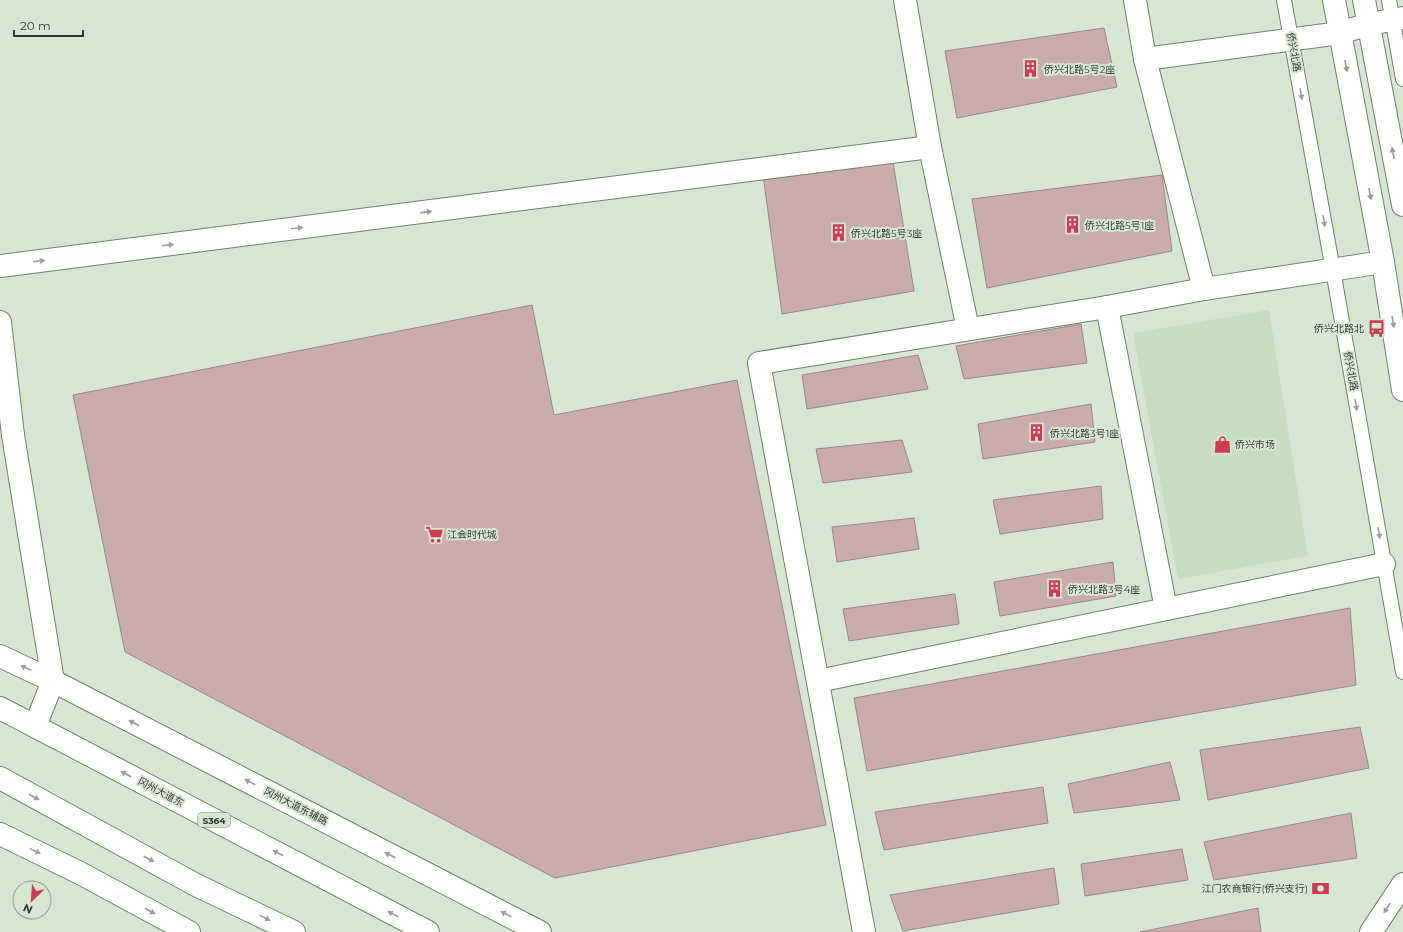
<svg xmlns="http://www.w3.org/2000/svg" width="1403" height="932" font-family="Montserrat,'Noto Sans SC',sans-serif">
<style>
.built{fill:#c9ddc3}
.building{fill:#c9adae;stroke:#a08687}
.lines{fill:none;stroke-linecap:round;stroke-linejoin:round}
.service-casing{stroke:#717f6d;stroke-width:16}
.minor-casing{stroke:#717f6d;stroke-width:24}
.tertiary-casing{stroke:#717f6d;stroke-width:24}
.secondary-casing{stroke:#717f6d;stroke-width:24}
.primary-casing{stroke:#717f6d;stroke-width:24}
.service{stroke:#fff;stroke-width:14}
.minor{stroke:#fff;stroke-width:22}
.tertiary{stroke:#fff;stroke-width:22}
.secondary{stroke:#fff;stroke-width:22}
.primary{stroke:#fff;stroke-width:22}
.oneway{fill:#9a9d99}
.labels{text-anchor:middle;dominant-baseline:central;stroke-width:4;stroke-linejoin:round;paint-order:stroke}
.shield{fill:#d7e6d2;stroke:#666e63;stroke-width:1}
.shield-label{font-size:9px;font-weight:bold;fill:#353b33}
.street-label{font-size:10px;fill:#353b33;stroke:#d7e6d2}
.poi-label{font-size:10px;fill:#353b33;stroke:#d7e6d2;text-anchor:start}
</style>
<rect width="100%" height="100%" fill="#d7e6d2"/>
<path class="built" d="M1269,310L1308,556L1178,579L1133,333Z"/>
<g class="building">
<path d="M1104,28L1117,87L957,118L945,51Z"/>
<path d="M892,156L914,291L782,314L763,175Z"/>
<path d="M1162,175L1172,251L987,288L972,199Z"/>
<path d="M532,305L554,415L737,380L826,825L555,878L125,652L73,395Z"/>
<path d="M1081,324L1087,363L964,379L956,346Z"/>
<path d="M918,355L928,389L807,409L802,375Z"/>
<path d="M1091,404L1095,442L983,459L978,424Z"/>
<path d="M902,440L912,472L823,483L816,449Z"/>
<path d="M1101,486L1103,519L1000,534L993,500Z"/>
<path d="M914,518L919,549L837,562L832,527Z"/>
<path d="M1113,562L1116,596L1000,616L994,582Z"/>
<path d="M955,594L959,624L849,641L843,609Z"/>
<path d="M1350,608L1356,685L867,771L854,698Z"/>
<path d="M1360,727L1369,768L1208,800L1200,750Z"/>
<path d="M1170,762L1180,800L1074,813L1068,784Z"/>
<path d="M1043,787L1048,823L884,850L875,812Z"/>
<path d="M1351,813L1357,858L1214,880L1204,842Z"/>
<path d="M1182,849L1188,880L1085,896L1081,864Z"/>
<path d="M1054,868L1059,904L903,931L890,895Z"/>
<path d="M1258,908L1261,932H1140Z"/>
</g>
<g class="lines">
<defs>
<g id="service">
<path d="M1284,0L1333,270L1403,672"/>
<path d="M1389,0L1403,79"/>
</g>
<g id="minor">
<path d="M905,0L930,147L968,329"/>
<path d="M1135,0L1145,59L1204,289"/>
<path d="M1145,59L1340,33L1369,24L1403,18"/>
<path d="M0,266L930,147"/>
<path d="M1107,307L1166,609"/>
<path d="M13,435L53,681L35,726"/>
<path d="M0,656L53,681L540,932"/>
<path d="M818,681L1384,564"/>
<path d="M0,834L80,873L189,932"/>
<path d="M864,932L759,363L1107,307L1204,289L1383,262"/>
</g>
<path id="tertiary" d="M0,322L13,435"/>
<g id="secondary">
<path d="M1334,0L1383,262L1403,390"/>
<path d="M1364,0L1403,205"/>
</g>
<g id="primary">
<path d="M0,708L428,932"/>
<path d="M0,778L196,885L294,932"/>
<path d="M1371,932L1403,884"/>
</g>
</defs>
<use href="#service" class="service-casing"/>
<use href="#minor" class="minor-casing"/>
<use href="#tertiary" class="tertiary-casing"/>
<use href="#secondary" class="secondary-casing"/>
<use href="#primary" class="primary-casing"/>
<use href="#service" class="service"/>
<use href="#minor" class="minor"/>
<use href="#tertiary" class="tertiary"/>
<use href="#secondary" class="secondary"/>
<use href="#primary" class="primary"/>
</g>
<defs><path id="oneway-solid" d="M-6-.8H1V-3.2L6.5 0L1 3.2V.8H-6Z"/></defs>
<g class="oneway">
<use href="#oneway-solid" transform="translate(1346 66) rotate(79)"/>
<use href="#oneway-solid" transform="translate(1301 94) rotate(80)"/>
<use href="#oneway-solid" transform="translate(1393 153) rotate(-101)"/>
<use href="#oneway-solid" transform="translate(1370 194) rotate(79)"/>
<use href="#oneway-solid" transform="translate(426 212) rotate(-7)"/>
<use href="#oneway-solid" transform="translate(1324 221) rotate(80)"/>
<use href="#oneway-solid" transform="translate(297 228) rotate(-7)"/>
<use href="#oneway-solid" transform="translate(168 245) rotate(-7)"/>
<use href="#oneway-solid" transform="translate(39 261) rotate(-7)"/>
<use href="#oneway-solid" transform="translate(1393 322) rotate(81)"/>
<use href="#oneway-solid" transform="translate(1356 405) rotate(80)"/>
<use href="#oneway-solid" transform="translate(1379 533) rotate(80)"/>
<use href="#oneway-solid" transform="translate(26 668) rotate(-155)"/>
<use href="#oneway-solid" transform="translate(134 723) rotate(-153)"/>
<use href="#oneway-solid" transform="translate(126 774) rotate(-152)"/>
<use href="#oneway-solid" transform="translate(250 782) rotate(-153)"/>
<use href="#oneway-solid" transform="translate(34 797) rotate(28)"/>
<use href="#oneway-solid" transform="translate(35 851) rotate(26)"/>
<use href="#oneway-solid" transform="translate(278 853) rotate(-152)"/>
<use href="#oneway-solid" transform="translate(390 855) rotate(-153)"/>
<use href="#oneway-solid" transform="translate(149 859) rotate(28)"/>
<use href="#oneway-solid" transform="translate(1387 908) rotate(123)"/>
<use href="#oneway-solid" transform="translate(150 911) rotate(28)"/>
<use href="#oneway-solid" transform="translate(393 914) rotate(-152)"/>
<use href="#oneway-solid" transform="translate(506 914) rotate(-153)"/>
<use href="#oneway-solid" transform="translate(265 918) rotate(26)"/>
</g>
<defs>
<symbol id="building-bare" viewBox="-9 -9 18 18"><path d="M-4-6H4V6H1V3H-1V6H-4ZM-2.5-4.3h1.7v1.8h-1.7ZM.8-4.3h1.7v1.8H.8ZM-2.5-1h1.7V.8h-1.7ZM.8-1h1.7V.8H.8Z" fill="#cc3c54" stroke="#d7e6d2" stroke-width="2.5" paint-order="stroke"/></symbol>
<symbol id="bus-bare" viewBox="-9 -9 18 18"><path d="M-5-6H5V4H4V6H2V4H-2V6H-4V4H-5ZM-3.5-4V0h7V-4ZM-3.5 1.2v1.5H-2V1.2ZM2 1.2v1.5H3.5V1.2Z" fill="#cc3c54" stroke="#d7e6d2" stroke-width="2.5" paint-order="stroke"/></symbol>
<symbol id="shop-bare" viewBox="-9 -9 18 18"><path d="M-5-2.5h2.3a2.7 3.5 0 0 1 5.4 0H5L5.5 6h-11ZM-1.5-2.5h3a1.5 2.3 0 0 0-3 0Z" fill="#cc3c54" stroke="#d7e6d2" stroke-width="2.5" paint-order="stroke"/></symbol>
<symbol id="supermarket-bare" viewBox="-9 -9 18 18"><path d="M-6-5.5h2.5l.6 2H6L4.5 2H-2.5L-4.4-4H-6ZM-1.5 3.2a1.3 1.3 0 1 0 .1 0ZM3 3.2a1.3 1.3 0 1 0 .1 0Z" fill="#cc3c54" stroke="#d7e6d2" stroke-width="2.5" paint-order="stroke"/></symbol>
<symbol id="bank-bare" viewBox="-9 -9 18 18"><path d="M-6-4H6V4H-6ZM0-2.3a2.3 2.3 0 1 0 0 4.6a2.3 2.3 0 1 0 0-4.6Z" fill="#cc3c54" stroke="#d7e6d2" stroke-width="2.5" paint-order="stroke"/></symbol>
</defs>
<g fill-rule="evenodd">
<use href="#building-bare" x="1018" y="56" width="25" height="25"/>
<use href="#building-bare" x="1060" y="212" width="25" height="25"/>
<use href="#building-bare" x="826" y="220" width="25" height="25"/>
<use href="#bus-bare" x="1364" y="316" width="25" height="25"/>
<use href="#building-bare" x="1024" y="420" width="25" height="25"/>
<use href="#shop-bare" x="1210" y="432" width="25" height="25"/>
<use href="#supermarket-bare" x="422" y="522" width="25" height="25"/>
<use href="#building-bare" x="1042" y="576" width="25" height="25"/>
<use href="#bank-bare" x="1308" y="876" width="25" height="25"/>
</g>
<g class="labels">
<rect class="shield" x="198" y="813" width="32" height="14" rx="3"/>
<g class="shield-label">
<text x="214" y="820">S364</text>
</g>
<g class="street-label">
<text transform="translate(1294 52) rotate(80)">侨兴北路</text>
<text transform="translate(1351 371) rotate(80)">侨兴北路</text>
<text transform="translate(161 792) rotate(28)">冈州大道东</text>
<text transform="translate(296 806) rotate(27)">冈州大道东辅路</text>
</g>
<g class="poi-label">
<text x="1044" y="69">侨兴北路5号2座</text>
<text x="1085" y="225">侨兴北路5号1座</text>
<text x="851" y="233">侨兴北路5号3座</text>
<text x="1364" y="328" text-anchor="end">侨兴北路北</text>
<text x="1050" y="433">侨兴北路3号1座</text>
<text x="1235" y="444">侨兴市场</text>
<text x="447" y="534">江会时代城</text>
<text x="1068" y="589">侨兴北路3号4座</text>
<text x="1308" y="888" text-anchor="end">江门农商银行(侨兴支行)</text>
</g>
</g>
<g transform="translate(32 900) rotate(205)"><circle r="19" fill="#d7e6d2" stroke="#96a292"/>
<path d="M0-3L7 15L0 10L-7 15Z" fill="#cc3c54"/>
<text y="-6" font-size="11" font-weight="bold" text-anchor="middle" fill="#353b33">N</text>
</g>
<path d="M14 30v6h69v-6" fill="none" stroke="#353b33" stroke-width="2"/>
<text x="20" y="30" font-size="12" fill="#353b33" stroke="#d7e6d2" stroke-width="3" paint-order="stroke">20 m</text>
</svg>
